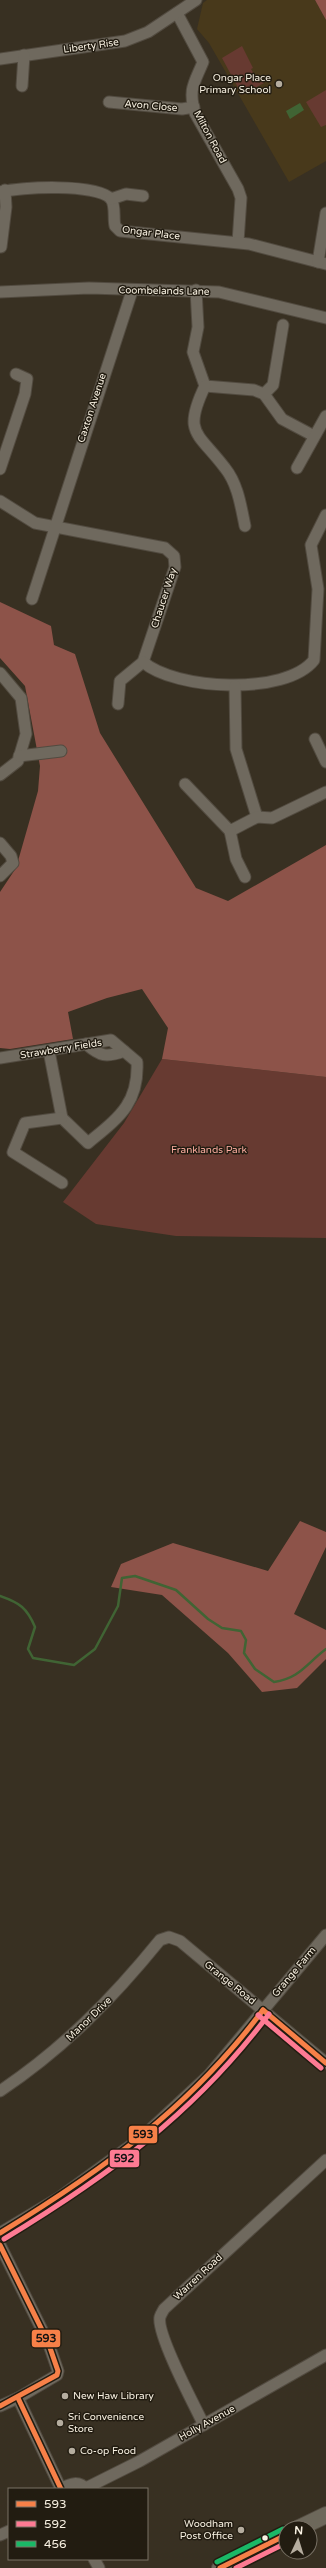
<svg xmlns="http://www.w3.org/2000/svg" width="326" height="2568" font-family="'Varela Round',sans-serif">
<style>
.built{fill:#48391b}
.green{fill:#673a31}
.forest{fill:#8d5349}
.water{fill:#406434}
.lines{fill:none;stroke-linecap:round;stroke-linejoin:round}
.stream{stroke:#406434;stroke-width:2.5}
.street-casing{stroke:#524b40;stroke-width:13}
.secondary-casing{stroke:#524b40;stroke-width:18}
.street{stroke:#6f695e;stroke-width:11}
.secondary{stroke:#6d685b;stroke-width:16}
.bus-1-casing{stroke:#221c11;stroke-width:8}
.bus-2-casing{stroke:#221c11;stroke-width:8}
.bus-3-casing{stroke:#221c11;stroke-width:8}
.bus-1{stroke:#f78048;stroke-width:5}
.bus-2{stroke:#fe7a93;stroke-width:5}
.bus-3{stroke:#1ab867;stroke-width:5}
.poi-dot{fill:#b5ad9f;stroke:#221c11;stroke-width:1.5}
.bus-dot{fill:#f8f1e2;stroke:#221c11;stroke-width:1.5}
.labels{text-anchor:middle;dominant-baseline:central;stroke-width:3;stroke-linejoin:round;paint-order:stroke}
.street-label{font-size:10px;fill:#f8f1e2;stroke:#221c11}
.poi-label{font-size:10px;fill:#f8f1e2;stroke:#221c11;text-anchor:start}
.park-label{font-size:10px;fill:#fcada0;stroke:#221c11}
.line-badge{stroke:#221c11;stroke-width:1.5}
.pale-badge-label{font-size:11px;text-anchor:middle;font-weight:bold;fill:#111}
</style>
<rect width="100%" height="100%" fill="#383022"/>
<path class="built" d="M207,0H315L326,20V161L289,182L209,43L197,29L203,3Z"/>
<g class="green">
<path d="M242,46L253,68L251,69L259,83L263,81L264,83L242,95L222,58Z"/>
<path d="M326,90V125L321,127L306,102Z"/>
<path d="M162,1059L326,1077V1238L176,1236L96,1224L63,1202L124,1123Z"/>
</g>
<g class="forest">
<path d="M315,0H326V20Z"/>
<path d="M0,602L51,626L54,645L75,654L100,733L196,888L228,901L326,845V1077L162,1059L168,1028L142,989L107,998L68,1012L73,1039L10,1049L0,1048V892L16,868L38,791L40,766L25,686L0,658Z"/>
<path d="M300,1521L326,1532V1547L294,1614L326,1630V1659L297,1688L262,1692L228,1653L162,1595L111,1587L121,1564L173,1543L268,1571Z"/>
</g>
<path class="water" d="M300,103L304,110L290,119L286,111Z"/>
<g class="lines">
<path class="stream" d="M0,1596C20,1603 27,1608 35,1627L28,1649L33,1658L74,1665L95,1649L118,1606L122,1578L135,1576L176,1590L208,1619L222,1628L241,1631L246,1640L244,1653L255,1669L274,1682C300,1678 306,1664 326,1649"/>
<defs>
<g id="street">
<path d="M177,13L203,62C194,84 188,89 195,113L238,189L241,198L238,242"/>
<path d="M0,59L125,41L148,32L196,0"/>
<path d="M22,86L24,55"/>
<path d="M109,102L182,109L194,107"/>
<path d="M0,192C20,187 97,183 111,199C116,206 113,218 115,226L120,231L249,244L326,264"/>
<path d="M111,199L126,194L143,196"/>
<path d="M1,247L6,207L5,190"/>
<path d="M318,262L326,213"/>
<path d="M196,290L198,327L193,352L205,386L254,390L264,394L282,419L314,436"/>
<path d="M0,292L89,288L219,292L326,318"/>
<path d="M205,386C182,434 198,432 225,468C238,484 241,507 245,526"/>
<path d="M264,394L273,385L283,325"/>
<path d="M297,468L326,416"/>
<path d="M0,469L25,394L27,379L16,374"/>
<path d="M0,501L35,523L165,548L174,556L175,567L143,662L120,681L118,704"/>
<path d="M32,599L132,291"/>
<path d="M143,662C175,690 286,696 314,660L318,589L311,545L326,515"/>
<path d="M0,673L21,698L26,734L18,761L0,775"/>
<path d="M235,686L236,749L257,817"/>
<path d="M315,739L326,762"/>
<path d="M19,756L61,751"/>
<path d="M185,784L230,831L257,817L272,818L326,792"/>
<path d="M230,831L236,859L245,877"/>
<path d="M0,843L11,856L13,863L0,876"/>
<path d="M86,1044C100,1056 106,1058 124,1051"/>
<path d="M0,1058L111,1040L137,1062C139,1104 118,1118 88,1143L62,1118L49,1051"/>
<path d="M62,1118L25,1123L13,1152L62,1183"/>
<path d="M0,2091C63,2049 113,1998 160,1940L169,1937L180,1941L326,2063"/>
<path d="M0,2233L60,2197L141,2138L209,2075L326,1935"/>
<path d="M0,2245L48,2342L58,2371L57,2375L18,2398L0,2406"/>
<path d="M18,2398L61,2489"/>
<path d="M204,2425C195,2407 156,2333 160,2317C161,2314 163,2311 164,2309L326,2160"/>
<path d="M61,2488C70,2484 79,2480 86,2489"/>
<path d="M86,2488L140,2461L326,2355"/>
<path d="M0,2535L9,2531"/>
<path d="M94,2559L99,2568"/>
</g>
<g id="secondary">
<path d="M299,2528L326,2515"/>
<path d="M220,2568L286,2535"/>
</g>
</defs>
<use href="#street" class="street-casing"/>
<use href="#secondary" class="secondary-casing"/>
<use href="#street" class="street"/>
<use href="#secondary" class="secondary"/>
<defs>
<g id="bus-1">
<path d="M263,2010L326,2063"/>
<path d="M0,2233C103,2170 190,2108 263,2010"/>
<path d="M0,2245L48,2342L58,2371L57,2375L0,2406"/>
<path d="M18,2398L61,2489"/>
<path d="M220,2568L286,2535"/>
</g>
<g id="bus-2">
<path d="M258,2015L321,2068"/>
<path d="M4,2239C108,2176 195,2113 269,2014"/>
<path d="M236,2568L286,2543"/>
</g>
<path id="bus-3" d="M217,2562L283,2529"/>
</defs>
<use href="#bus-1" class="bus-1-casing"/>
<use href="#bus-2" class="bus-2-casing"/>
<use href="#bus-3" class="bus-3-casing"/>
<use href="#bus-1" class="bus-1"/>
<use href="#bus-2" class="bus-2"/>
<use href="#bus-3" class="bus-3"/>
</g>
<g class="poi-dot">
<circle cx="279" cy="84" r="4"/>
<circle cx="65" cy="2396" r="4"/>
<circle cx="60" cy="2423" r="4"/>
<circle cx="72" cy="2451" r="4"/>
<circle cx="241" cy="2530" r="4"/>
</g>
<circle class="bus-dot" cx="265" cy="2538" r="3.5"/>
<g class="labels">
<g class="street-label">
<text transform="translate(91 46) rotate(-8)">Liberty Rise</text>
<text transform="translate(151 106) rotate(5)">Avon Close</text>
<text transform="translate(210 137) rotate(62)">Milton Road</text>
<text transform="translate(151 233) rotate(7)">Ongar Place</text>
<text transform="translate(164 291) rotate(1)">Coombelands Lane</text>
<text transform="translate(92 408) rotate(-72)">Caxton Avenue</text>
<text transform="translate(164 598) rotate(-72)">Chaucer Way</text>
<text transform="translate(61 1049) rotate(-9)">Strawberry Fields</text>
<text transform="translate(294 1972) rotate(-50)">Grange Farm</text>
<text transform="translate(230 1983) rotate(39)">Grange Road</text>
<text transform="translate(89 2019) rotate(-44)">Manor Drive</text>
<text transform="translate(198 2277) rotate(-43)">Warren Road</text>
<text transform="translate(207 2423) rotate(-29)">Holly Avenue</text>
</g>
<g class="poi-label">
<text x="271" y="78" text-anchor="end">Ongar Place<tspan x="271" dy="12">Primary School</tspan></text>
<text x="73" y="2396">New Haw Library</text>
<text x="68" y="2417">Sri Convenience<tspan x="68" dy="12">Store</tspan></text>
<text x="80" y="2451">Co-op Food</text>
<text x="233" y="2524" text-anchor="end">Woodham<tspan x="233" dy="12">Post Office</tspan></text>
</g>
<g class="park-label">
<text x="209" y="1150">Franklands Park</text>
</g>
</g>
<g class="line-badge">
<rect x="128" y="2125" width="30" height="19" rx="4" fill="#f78048"/>
<rect x="109" y="2149" width="31" height="19" rx="4" fill="#fe7a93"/>
<rect x="31" y="2329" width="30" height="19" rx="4" fill="#f78048"/>
</g>
<g class="pale-badge-label">
<text x="143" y="2138">593</text>
<text x="124" y="2162">592</text>
<text x="46" y="2342">593</text>
</g>
<rect x="8" y="2488" width="140" height="72" fill="#221c11" stroke="#787165"/>
<rect x="16" y="2501" width="20" height="6" fill="#f78048" stroke="#787165"/>
<text x="44" y="2508" font-size="12" fill="#f8f1e2">593</text>
<rect x="16" y="2521" width="20" height="6" fill="#fe7a93" stroke="#787165"/>
<text x="44" y="2528" font-size="12" fill="#f8f1e2">592</text>
<rect x="16" y="2541" width="20" height="6" fill="#1ab867" stroke="#787165"/>
<text x="44" y="2548" font-size="12" fill="#f8f1e2">456</text>
<g transform="translate(298 2540) rotate(4)"><circle r="19" fill="#221c11" stroke="#787165"/>
<path d="M0-3L7 15L0 10L-7 15Z" fill="#b5ad9f"/>
<text y="-6" font-size="11" font-weight="bold" text-anchor="middle" fill="#f8f1e2">N</text>
</g>
</svg>
